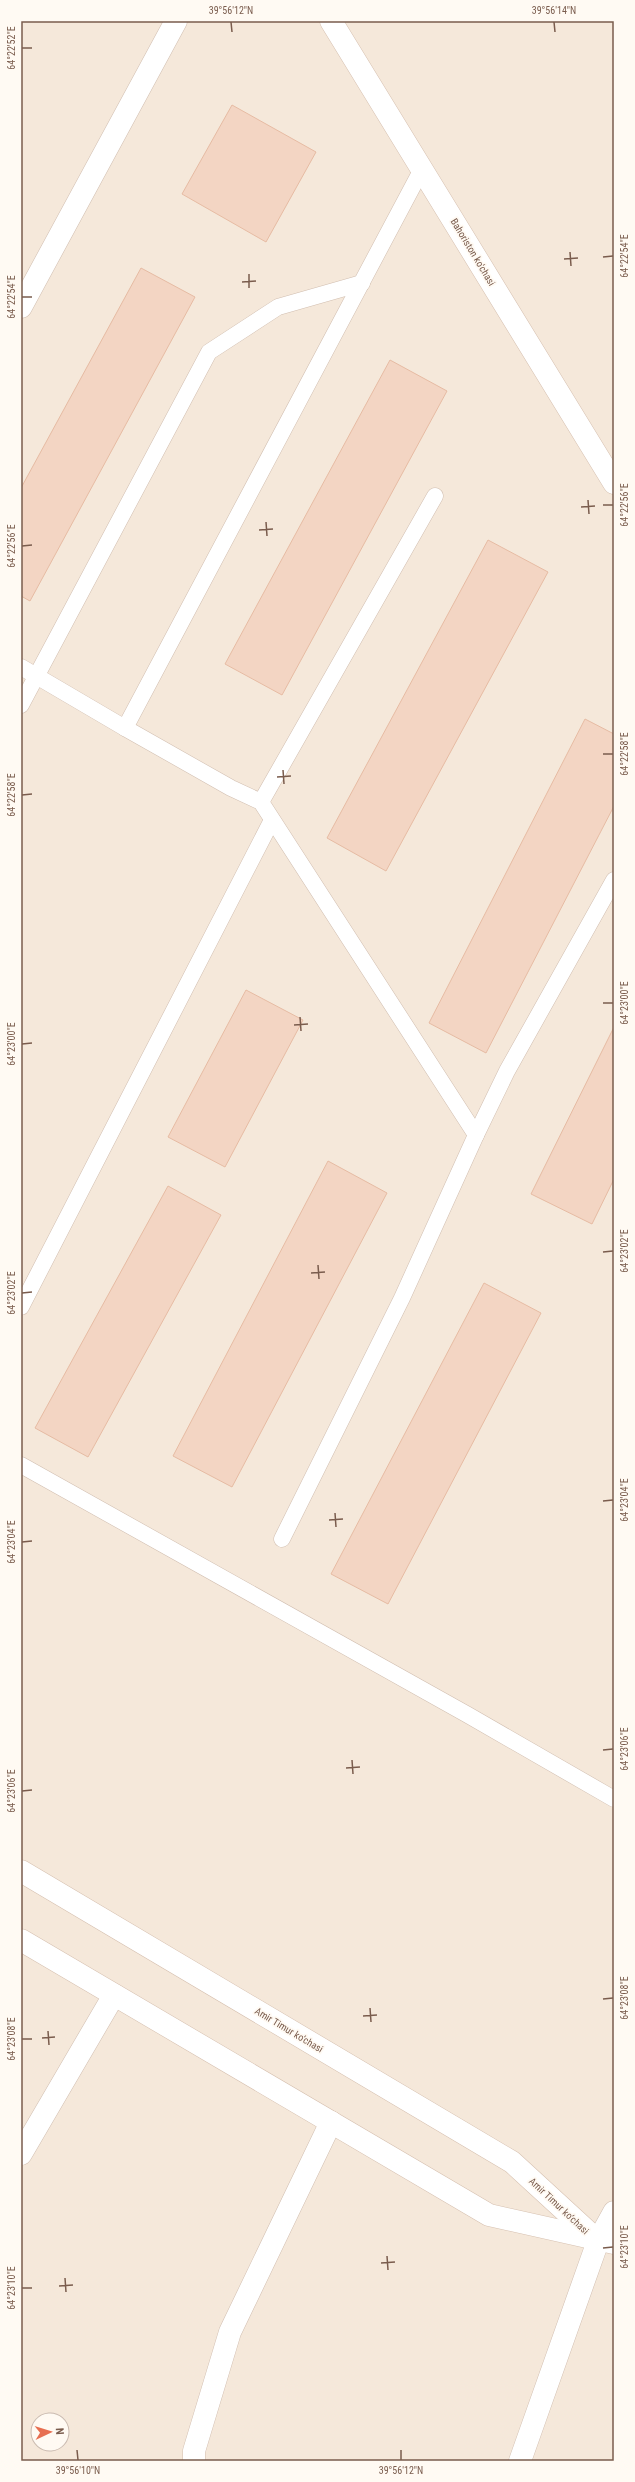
<svg xmlns="http://www.w3.org/2000/svg" width="635" height="2482" font-family="'Roboto Condensed',sans-serif">
<style>
.residential{fill:#f5e8da;fill-rule:evenodd}
.building{fill:#f3d5c3;stroke:#e6bba3}
.lines{fill:none;stroke-linecap:round;stroke-linejoin:round}
.lane-casing{stroke:#d1beb0;stroke-width:17}
.street-casing{stroke:#d1beb0;stroke-width:23}
.secondary-casing{stroke:#d6c0b0;stroke-width:23}
.lane{stroke:#fff;stroke-width:16}
.street{stroke:#fff;stroke-width:22}
.secondary{stroke:#fff;stroke-width:22}
.ticks{fill:none;stroke:#7a5c4d;stroke-width:1.5}
.labels{text-anchor:middle;dominant-baseline:central;stroke-width:3.5;stroke-linejoin:round;paint-order:stroke}
.street-label{font-size:10px;fill:#7a5c4d;stroke:#fffaf3}
.neatline{fill:none;stroke:#7a5c4d;stroke-width:1.5}
.ticks-label{font-size:10px;text-anchor:middle;fill:#7a5c4d}
</style>
<rect width="100%" height="100%" fill="#fdf6ec"/>
<path class="residential" d="M21,21H614V2461H21ZM38,2420H62V2444H38Z"/>
<g class="building">
<path d="M232,105L316,152L266,242L182,194Z"/>
<path d="M141,268L195,297L30,601L21,596V488Z"/>
<path d="M390,360L447,391L282,695L225,664Z"/>
<path d="M488,540L548,572L386,871L327,838Z"/>
<path d="M585,719L614,734V806L486,1053L429,1023Z"/>
<path d="M246,990L303,1020L225,1167L168,1137Z"/>
<path d="M614,1027V1179L592,1224L531,1194Z"/>
<path d="M328,1161L387,1193L232,1487L173,1456Z"/>
<path d="M168,1186L221,1215L88,1457L35,1428Z"/>
<path d="M484,1283L541,1313L388,1604L331,1574Z"/>
</g>
<g class="lines">
<defs>
<g id="lane">
<path d="M21,667L125,728L422,169"/>
<path d="M21,705L209,352L278,307L362,283"/>
<path d="M125,728L231,788L261,802L476,1135L507,1071L614,880"/>
<path d="M261,802L435,496"/>
<path d="M21,1307L272,820"/>
<path d="M21,1465L468,1715L614,1799"/>
<path d="M282,1539L402,1298L476,1135"/>
</g>
<g id="street">
<path d="M21,307L176,21"/>
<path d="M21,2154L114,1995"/>
<path d="M194,2461V2451L230,2332L331,2122"/>
<path d="M520,2461L598,2241L614,2212"/>
</g>
<g id="secondary">
<path d="M331,21L614,483"/>
<path d="M21,1871L512,2162L598,2241"/>
<path d="M21,1940L489,2215L614,2243"/>
</g>
</defs>
<use href="#lane" class="lane-casing"/>
<use href="#street" class="street-casing"/>
<use href="#secondary" class="secondary-casing"/>
<use href="#lane" class="lane"/>
<use href="#street" class="street"/>
<use href="#secondary" class="secondary"/>
</g>
<path class="ticks" d="M231,22L232,32M554,22L555,32M22,48H32M570,252L571,266M603,257L613,256M564,259L578,258M249,274V288M242,282L256,281M22,297H32M588,500L589,514M603,505H613M581,507L595,506M266,522L267,536M259,530L273,529M22,546L32,545M603,754H613M283,770L284,784M277,777L291,776M22,795L32,794M603,1003H613M300,1017L301,1031M294,1025L308,1024M22,1044L32,1043M603,1252L613,1251M318,1265L319,1279M311,1273L325,1272M22,1293L32,1292M603,1501L613,1500M335,1513L336,1527M329,1520L343,1519M22,1542L32,1541M603,1750L613,1749M352,1760L353,1774M346,1768L360,1767M22,1791L32,1790M603,1999L613,1998M370,2008L371,2022M363,2016L377,2015M48,2031L49,2045M42,2038L55,2037M22,2039H32M603,2248L613,2247M387,2256L388,2270M381,2263L395,2262M65,2278L66,2292M59,2286L73,2285M22,2288H32M77,2450L78,2460M401,2450V2460"/>
<g class="labels">
<g class="street-label">
<text transform="translate(473 252) rotate(59)">Bahoriston ko‘chasi</text>
<text transform="translate(289 2030) rotate(31)">Amir Timur ko‘chasi</text>
<text transform="translate(559 2206) rotate(43)">Amir Timur ko‘chasi</text>
</g>
</g>
<rect width="635" height="2482" fill="none" stroke="#fffaf3" stroke-width="44"/>
<g transform="translate(50 2432) rotate(86)"><circle r="19" fill="#fffaf3" stroke="#cabbb1"/>
<path d="M0-3L7 15L0 10L-7 15Z" fill="#e76f51"/>
<text y="-6" font-size="11" font-weight="bold" text-anchor="middle" fill="#7a5c4d">N</text>
</g>
<rect x="22" y="22" width="591" height="2438" class="neatline"/>
<g class="ticks-label">
<text x="231" y="14">39°56'12"N</text>
<text x="554" y="14">39°56'14"N</text>
<text transform="translate(11 48) rotate(-90)" y="4">64°22'52"E</text>
<text transform="translate(624 256) rotate(-90)" y="4">64°22'54"E</text>
<text transform="translate(11 297) rotate(-90)" y="4">64°22'54"E</text>
<text transform="translate(624 505) rotate(-90)" y="4">64°22'56"E</text>
<text transform="translate(11 546) rotate(-90)" y="4">64°22'56"E</text>
<text transform="translate(624 754) rotate(-90)" y="4">64°22'58"E</text>
<text transform="translate(11 795) rotate(-90)" y="4">64°22'58"E</text>
<text transform="translate(624 1003) rotate(-90)" y="4">64°23'00"E</text>
<text transform="translate(11 1044) rotate(-90)" y="4">64°23'00"E</text>
<text transform="translate(624 1251) rotate(-90)" y="4">64°23'02"E</text>
<text transform="translate(11 1293) rotate(-90)" y="4">64°23'02"E</text>
<text transform="translate(624 1500) rotate(-90)" y="4">64°23'04"E</text>
<text transform="translate(11 1542) rotate(-90)" y="4">64°23'04"E</text>
<text transform="translate(624 1749) rotate(-90)" y="4">64°23'06"E</text>
<text transform="translate(11 1791) rotate(-90)" y="4">64°23'06"E</text>
<text transform="translate(624 1998) rotate(-90)" y="4">64°23'08"E</text>
<text transform="translate(11 2039) rotate(-90)" y="4">64°23'08"E</text>
<text transform="translate(624 2247) rotate(-90)" y="4">64°23'10"E</text>
<text transform="translate(11 2288) rotate(-90)" y="4">64°23'10"E</text>
<text x="78" y="2474">39°56'10"N</text>
<text x="401" y="2474">39°56'12"N</text>
</g>
</svg>
